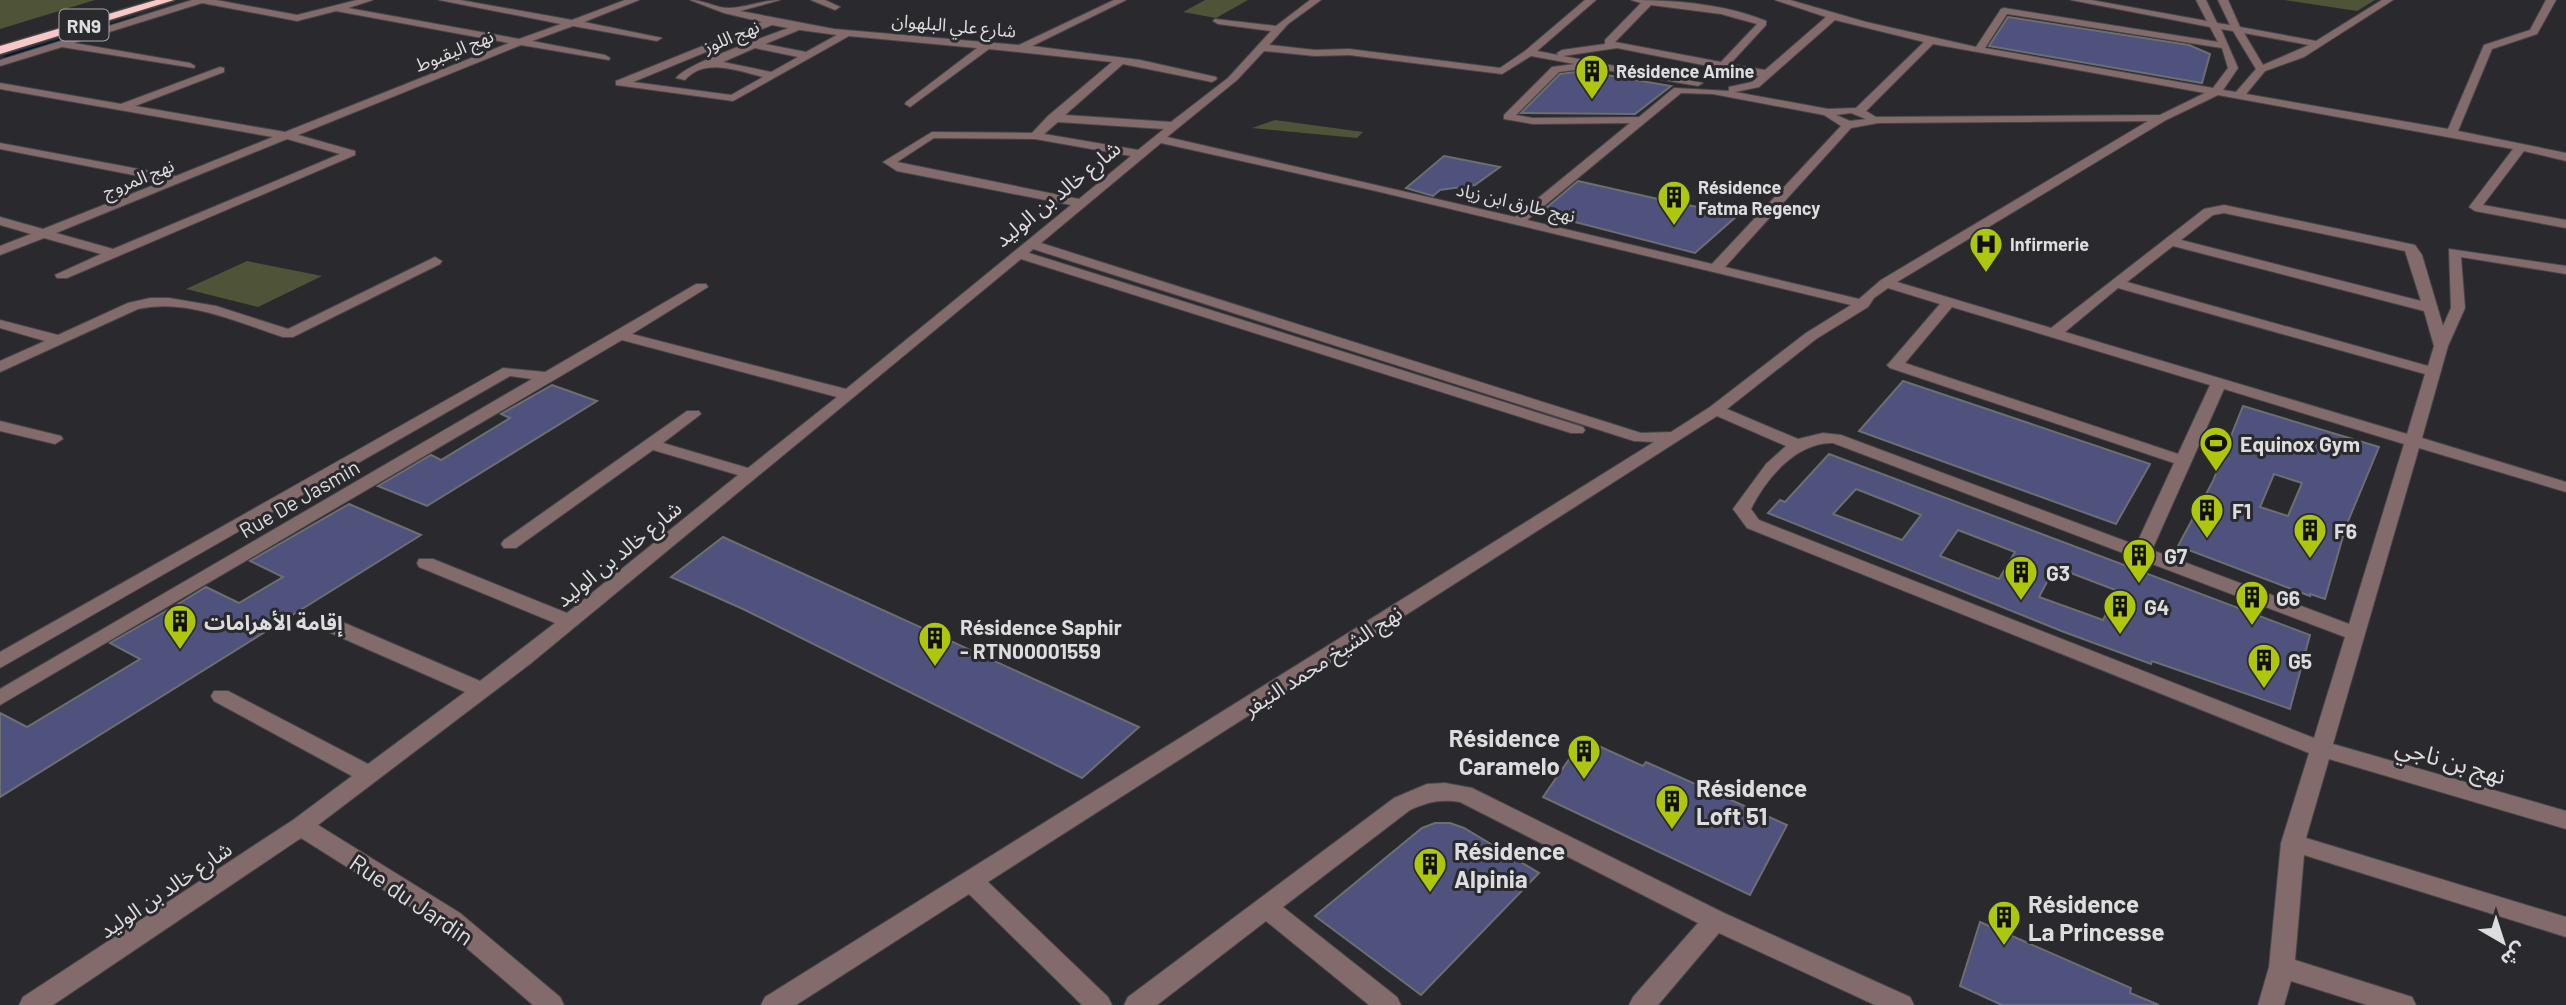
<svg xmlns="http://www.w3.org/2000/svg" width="2566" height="1005" font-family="Barlow,'Noto Sans Arabic',sans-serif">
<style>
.green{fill:#4f5439}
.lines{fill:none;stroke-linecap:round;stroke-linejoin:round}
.stream{stroke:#001734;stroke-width:3.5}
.building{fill:#4e527c;stroke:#6d6e72;stroke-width:2;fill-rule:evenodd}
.minor-casing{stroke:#47474a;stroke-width:2}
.highway-casing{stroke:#47474a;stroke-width:3}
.minor{fill:#836b6b;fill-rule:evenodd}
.highway{fill:#f8c8c7;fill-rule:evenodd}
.labels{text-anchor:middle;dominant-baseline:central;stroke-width:6;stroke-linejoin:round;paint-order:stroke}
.far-street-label{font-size:18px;fill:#dddddf;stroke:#2a2a2e}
.far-poi-label{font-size:18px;font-weight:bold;fill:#dddddf;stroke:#2a2a2e;text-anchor:start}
.shield{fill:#2a2a2e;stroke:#a7a7aa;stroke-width:2}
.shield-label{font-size:19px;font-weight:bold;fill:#dddddf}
.street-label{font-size:21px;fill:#dddddf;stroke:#2a2a2e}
.poi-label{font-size:21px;font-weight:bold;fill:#dddddf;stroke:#2a2a2e;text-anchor:start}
.near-poi-label{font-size:24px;font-weight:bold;fill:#dddddf;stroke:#2a2a2e;text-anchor:start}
.near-street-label{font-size:24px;fill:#dddddf;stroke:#2a2a2e}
</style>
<rect width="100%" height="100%" fill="#2a2a2e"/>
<g class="green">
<path d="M0,0H95L0,29Z"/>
<path d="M1205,0H1248L1216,18L1183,12Z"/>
<path d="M2284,0H2375L2357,11Z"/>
<path d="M1275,120L1363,132L1357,138L1252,128Z"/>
<path d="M247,261L322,276L258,307L186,289Z"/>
</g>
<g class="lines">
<path class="stream" d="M6,57L135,18"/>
</g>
<g class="building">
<path d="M2008,17L2189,45L2210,54L2202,83L1989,46Z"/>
<path d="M1583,71L1671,86L1635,114L1521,113L1560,74Z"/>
<path d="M1444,156L1500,167L1475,185L1440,190L1433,196L1406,188Z"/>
<path d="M1578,181L1658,199L1738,215L1695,253L1540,213Z"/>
<path d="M1903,381L1978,406L2150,464L2116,524L1859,431Z"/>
<path d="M552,385L597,401L427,506L378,486L431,455L441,460L510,418L501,414Z"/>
<path d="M2243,406L2379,447L2346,526L2325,599L2310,594V596L2178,546L2213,481ZM2274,474L2302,483L2288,516L2260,507Z"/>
<path d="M1829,454L2310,635L2290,709L2152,661L2151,664L2064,632L1768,513L1780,500L1785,502ZM1856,489L1897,505L1921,515L1902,540L1833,514ZM1958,530L2015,552L1999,579L1940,556ZM2055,567L2118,591L2103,620L2039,597Z"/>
<path d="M349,504L421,535L0,797V713L27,727L140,659L110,643L173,607L206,587L239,603L283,577L250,561Z"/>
<path d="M723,537L1139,727L1082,778L743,609L671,577Z"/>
<path d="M1583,739L1643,766L1646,762L1787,825L1750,895L1543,797Z"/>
<path d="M1435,823H1450L1464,828L1539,873L1421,995L1315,916L1422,828Z"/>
<path d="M1980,922L2131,988L2130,993L2159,1005H2002L1960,986Z"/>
</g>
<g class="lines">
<defs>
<g id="minor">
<path d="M192,0H216L297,15L357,0H373L348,8L519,39L561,24L439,0H460L572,20L625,0H639L584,22L662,38L657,41L573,26L532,41L605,55L610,58L609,60L521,45L298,135L355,151V155L67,278H57L55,275L101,254L44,238L0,255V246L31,234L0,225V217L43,229L164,181L0,149V143L176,176L273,137L0,89V83L121,104L220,67L224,68V72L135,106L285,132L509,43L336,11L297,21L202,3L74,43L190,63L195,66L194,68L62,47L0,66V60ZM287,139L340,154L113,249L56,233Z"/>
<path d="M690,0C704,0 716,8 729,8C746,8 762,0 780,0L740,11L834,29L1019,45L1114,0H1126L1032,46L1140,60L1216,77L1217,79L1212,82L1123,64L1065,115L1171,122L1228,78L1271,31L1218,24L1213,21L1215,19L1276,26L1310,0H1321L1288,24L1269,45L1315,50L1349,49L1500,68L1525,51L1585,0H1596L1537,51L1558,55L1557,53L1562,50L1605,44V40L1641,3L1631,0C1675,0 1725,4 1766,21V25L1730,64L1765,70L1826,17L1775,0H1790L1866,22L1976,47L2001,9L2004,8L2218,42L2210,27L2071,0H2091L2207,21L2196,0H2206L2217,23L2230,25L2218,0H2228L2240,27L2316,41L2382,0H2393L2304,57L2265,71L2246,94L2448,129L2484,45L2530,30L2546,0H2556L2537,34L2492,49L2458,131L2566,153V161L2524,151L2483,205L2566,220V228L2475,211L2469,207L2513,149L2218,95L2166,120L1897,282L2051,328L2204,209L2224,205L2415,245L2422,255L2443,326L2451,308L2449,249L2566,266V274L2461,257L2465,308L2448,346L2422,438L2566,482V492L2419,448L2333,744L2566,811V829L2329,759L2306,838L2566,917V937L2304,855L2295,960L2412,997L2416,1005H2367L2291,981L2284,1005H2258L2269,967L2281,843L2309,753L1747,528L1733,509L1766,464L1786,446L1717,416L988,882L1108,997L1112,1005H1082L969,894L796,1005H761L765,997L1654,442L1634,441L1033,249L1029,253L1583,427L1585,430L1583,433H1571L1021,259L530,664L318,825L460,913L560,997L564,1005H533L442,927L301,838L53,1005H19L23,997L293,820L352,776L214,701L211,696L214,691H228L368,764L465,692L326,631L323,626L326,621H340L480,681L555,623L419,567L417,563L419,559H433L567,613L738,475L653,450L516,548H504L501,544L504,540L687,411H699L701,414L663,443L748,468L837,397L622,340L0,705V689L532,379L510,376L0,668V652L503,368L545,372L696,284H706L708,287L632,334L846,389L1071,205L897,171L883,162L932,132L1032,133L1048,116L1112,62L989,49L910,107L905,104L906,102L977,48L849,36L733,101L616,85V81L762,22L724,13ZM1651,5L1721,14L1757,24L1721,62L1615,42ZM2007,14L2222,48L2228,68L2213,88L1985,48ZM1835,20L1924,42L1856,108L1828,109L1735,92L1759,87ZM772,25L788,28C766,37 687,63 676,78L685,80C705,57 738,71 763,77L731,95L633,82ZM2221,29L2233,31L2256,69L2236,92L2223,90L2238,68ZM799,30H800L837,35L806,52L765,44ZM2244,33L2309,45L2263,65ZM1933,44L2205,93L2160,115L1876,117L1866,111ZM755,48L798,57L771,72L723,62ZM1617,48L1759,76L1752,82L1729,87V91L1674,88L1639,117L1533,118L1516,115L1559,72L1582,69V66L1698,86L1703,83L1563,56ZM1264,51L1315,56L1349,55L1502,74L1531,56L1575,64L1552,67L1504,115V119L1533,124L1630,123L1515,217L1167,137L1237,80ZM1681,93L1713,94L1824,115L1841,126L1712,264L1527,220ZM1851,113L1866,119L1850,121L1836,115ZM2148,121L1881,280L1859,299L1725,267L1851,128L1878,123ZM1058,122L1164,129L1138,150L1044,134ZM934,138L1035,139L1131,156L1079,199L897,162ZM1161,143L1376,191L1851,305L1806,333L1710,407L1671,432L1641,433L1041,243ZM2224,213L2405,251L2421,301L2181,240L2213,215ZM2173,246L2424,311L2434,346L2428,366L2127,282ZM1888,288L1940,304L1890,362L1887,365L1890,368L2174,463L2136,545L1841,435L1823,433L1798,439L1727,409L1816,339L1868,307L1874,298ZM2118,288L2425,374L2407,434L2065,332ZM1952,307L2210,385L2178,454L1905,363ZM2224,389L2404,444L2349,624L2152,550ZM1833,443L2345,637L2314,738L1759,520L1751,509C1766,478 1797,442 1833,443Z"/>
<path d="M811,0H825L840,7L835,10Z"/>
<path d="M435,257L442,261L440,264L293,337H283C237,322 186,298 138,309L0,372V361L45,341L0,328V320L58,335L128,303L150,298H169L216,306L288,329Z"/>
<path d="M0,421L61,436L63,439L55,444L0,431Z"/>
<path d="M1445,783L1472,788L1724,913L1910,997L1914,1005H1875L1719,933L1658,1005H1629L1633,997L1698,923L1460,802C1440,799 1428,802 1410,810L1283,907L1397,997L1401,1005H1369L1266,921L1157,1005H1124L1128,997L1394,798L1427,784Z"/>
</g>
<path id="highway" d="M156,0H174L0,54V46Z"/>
</defs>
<use href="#minor" class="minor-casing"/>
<use href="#highway" class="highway-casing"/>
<use href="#minor" class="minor"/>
<use href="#highway" class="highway"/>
</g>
<defs>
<symbol id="building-pin" viewBox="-11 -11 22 30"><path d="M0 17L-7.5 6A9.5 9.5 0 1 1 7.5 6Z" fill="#aec60c" stroke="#2a2a2e"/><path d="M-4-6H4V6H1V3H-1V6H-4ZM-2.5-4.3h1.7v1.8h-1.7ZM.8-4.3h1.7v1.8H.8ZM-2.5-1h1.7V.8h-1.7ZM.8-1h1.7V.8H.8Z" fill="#111"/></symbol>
<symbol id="hospital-pin" viewBox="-11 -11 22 30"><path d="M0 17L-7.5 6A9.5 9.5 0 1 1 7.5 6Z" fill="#aec60c" stroke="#2a2a2e"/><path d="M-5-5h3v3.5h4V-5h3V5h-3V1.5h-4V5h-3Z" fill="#111"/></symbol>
<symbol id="stadium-pin" viewBox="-11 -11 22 30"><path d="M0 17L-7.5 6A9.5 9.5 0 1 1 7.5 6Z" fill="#aec60c" stroke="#2a2a2e"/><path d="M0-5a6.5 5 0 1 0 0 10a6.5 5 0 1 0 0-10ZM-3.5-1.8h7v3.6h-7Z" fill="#111"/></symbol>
</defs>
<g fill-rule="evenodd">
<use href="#building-pin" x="1573" y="52" width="38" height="52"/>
<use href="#building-pin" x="1655" y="178" width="38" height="52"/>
<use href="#hospital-pin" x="1967" y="225" width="38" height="52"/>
<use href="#stadium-pin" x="2197" y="424" width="38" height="52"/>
<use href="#building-pin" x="2188" y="491" width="38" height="52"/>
<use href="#building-pin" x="2291" y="511" width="38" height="52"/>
<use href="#building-pin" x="2120" y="536" width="38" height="52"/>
<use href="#building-pin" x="2002" y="553" width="38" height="52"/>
<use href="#building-pin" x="2233" y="578" width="38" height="52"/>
<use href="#building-pin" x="2101" y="587" width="38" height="52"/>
<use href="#building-pin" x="161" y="602" width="38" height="52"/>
<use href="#building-pin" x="916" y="619" width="38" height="52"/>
<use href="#building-pin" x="2245" y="641" width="38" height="52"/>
<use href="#building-pin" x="1565" y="732" width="38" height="52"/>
<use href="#building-pin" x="1653" y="782" width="38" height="52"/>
<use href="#building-pin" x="1411" y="845" width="38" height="52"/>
<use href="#building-pin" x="1985" y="898" width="38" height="52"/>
</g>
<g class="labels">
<g class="far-street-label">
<text transform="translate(954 25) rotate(5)">شارع علي البلهوان</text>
<text transform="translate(731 36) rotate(-22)">نهج اللوز</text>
<text transform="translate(454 50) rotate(-22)">نهج اليقبوط</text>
<text transform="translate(138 178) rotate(-22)">نهج المروج</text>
<text transform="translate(1516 202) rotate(13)">نهج طارق ابن زياد</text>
</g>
<g class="far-poi-label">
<text x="1616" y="71">Résidence Amine</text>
<text x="1698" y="187">Résidence<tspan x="1698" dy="21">Fatma Regency</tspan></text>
<text x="2010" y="244">Infirmerie</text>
</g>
<rect class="shield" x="59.5" y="9.5" width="49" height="31" rx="5"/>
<g class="shield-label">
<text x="84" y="25">RN9</text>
</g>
<g class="street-label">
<text transform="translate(1057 193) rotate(-39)">شارع خالد بن الوليد</text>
<text transform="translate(299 498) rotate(-30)">Rue De Jasmin</text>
<text transform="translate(618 553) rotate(-39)">شارع خالد بن الوليد</text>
<text transform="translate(1322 660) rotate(-33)">نهج الشيخ محمد النيفر</text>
<text transform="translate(165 889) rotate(-34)">شارع خالد بن الوليد</text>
</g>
<g class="poi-label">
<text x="2240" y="443">Equinox Gym</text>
<text x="2232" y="510">F1</text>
<text x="2334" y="530">F6</text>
<text x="2164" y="555">G7</text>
<text x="2046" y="572">G3</text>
<text x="2276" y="597">G6</text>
<text x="2144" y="606">G4</text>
<text x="204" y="621">إقامة الأهرامات</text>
<text x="960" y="626">Résidence Saphir<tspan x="960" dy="24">- RTN00001559</tspan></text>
<text x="2288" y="660">G5</text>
</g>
<g class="near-poi-label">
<text x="1560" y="737" text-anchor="end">Résidence<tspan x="1560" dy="28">Caramelo</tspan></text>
<text x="1696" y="787">Résidence<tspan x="1696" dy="28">Loft 51</tspan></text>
<text x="1454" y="850">Résidence<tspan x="1454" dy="28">Alpinia</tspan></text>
<text x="2028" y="903">Résidence<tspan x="2028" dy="28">La Princesse</tspan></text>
</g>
<g class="near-street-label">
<text transform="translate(2451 760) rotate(16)">نهج بن ناجي</text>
<text transform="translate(412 899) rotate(34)">Rue du Jardin</text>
</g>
</g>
<g transform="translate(2503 942) rotate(141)" stroke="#2a2a2e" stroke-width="5" paint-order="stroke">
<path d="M0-5L12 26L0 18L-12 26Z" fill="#dddddf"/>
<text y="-10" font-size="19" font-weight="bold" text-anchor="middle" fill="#dddddf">ش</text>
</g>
</svg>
